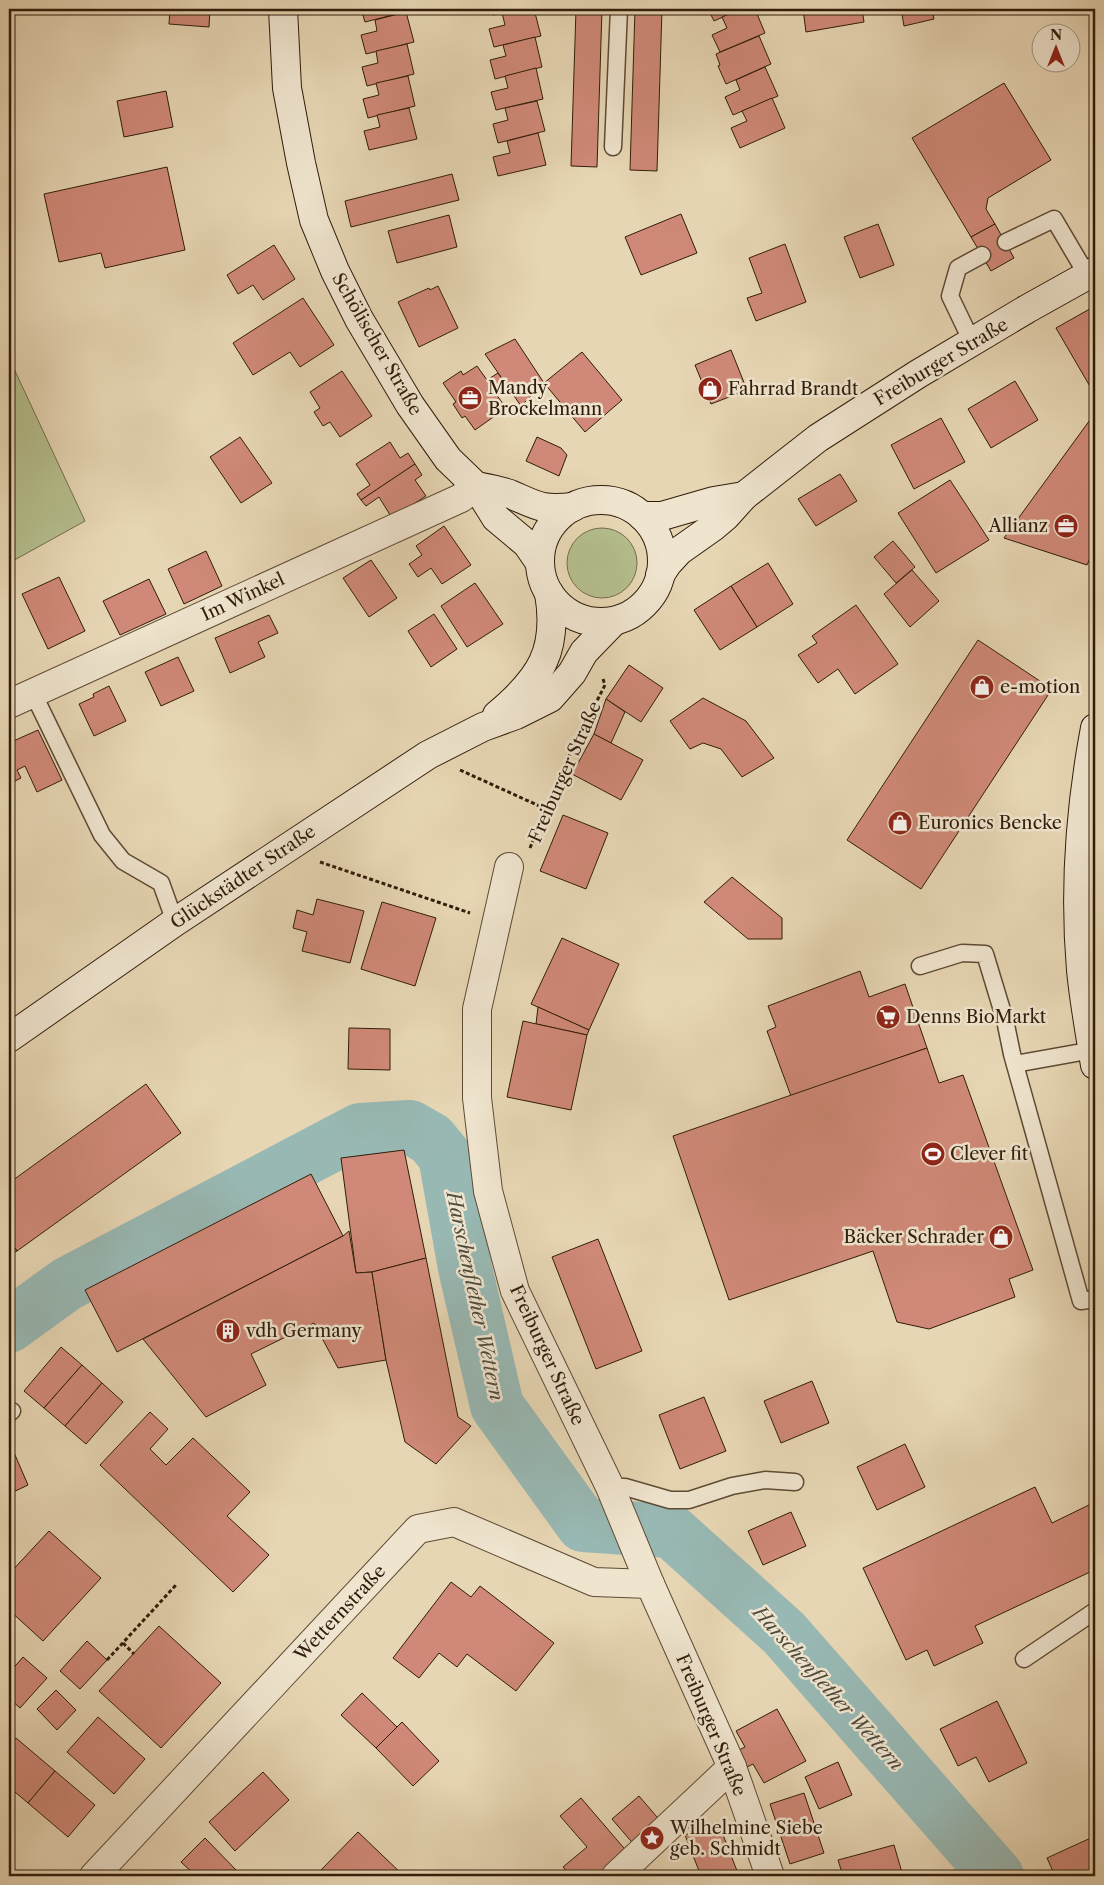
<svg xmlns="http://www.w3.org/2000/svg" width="1104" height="1885" font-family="'Libre Caslon Text',serif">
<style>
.green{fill:#b5be8d;stroke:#726d4c}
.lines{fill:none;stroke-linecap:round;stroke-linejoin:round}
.river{stroke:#98b8b3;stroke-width:54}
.building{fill:#d08978;stroke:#301c0a}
.lane-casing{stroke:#5e4a34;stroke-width:19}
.street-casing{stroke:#5e4a34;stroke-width:30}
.secondary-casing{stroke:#301c0a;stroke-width:30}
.path{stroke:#301c0a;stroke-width:3;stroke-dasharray:4 2.5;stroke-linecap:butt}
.lane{stroke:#efe4ce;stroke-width:16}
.street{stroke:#efe4ce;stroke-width:28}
.secondary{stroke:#efe4ce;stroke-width:28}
.labels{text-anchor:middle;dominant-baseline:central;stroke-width:5;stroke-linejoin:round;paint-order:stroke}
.street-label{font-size:18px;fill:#301c0a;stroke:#efe4ce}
.poi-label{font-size:18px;fill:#301c0a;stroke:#efe4ce;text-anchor:start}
.water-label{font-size:19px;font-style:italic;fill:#4f4b3d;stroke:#efe4ce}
</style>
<rect width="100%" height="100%" fill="#e7d6b4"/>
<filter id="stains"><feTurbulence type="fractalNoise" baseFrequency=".004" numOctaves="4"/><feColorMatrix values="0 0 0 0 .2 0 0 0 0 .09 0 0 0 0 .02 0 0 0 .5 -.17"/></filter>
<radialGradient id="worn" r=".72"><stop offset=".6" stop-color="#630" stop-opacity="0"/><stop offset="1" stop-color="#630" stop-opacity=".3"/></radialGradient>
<g class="green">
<path d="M9,358L85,521L9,563Z"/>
<circle cx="602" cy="563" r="35"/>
</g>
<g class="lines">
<path class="river" d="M9,1326L67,1284L360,1130L410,1127L431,1139L445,1156L465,1268L497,1406L583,1525L671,1531L784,1633L997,1876"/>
</g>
<g class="building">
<path d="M170,9H210L209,27L169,24Z"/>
<path d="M361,9H412V10L365,22Z"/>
<path d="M491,9H519L493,15Z"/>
<path d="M519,9H534L541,36L494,47L489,29L505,25L502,13Z"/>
<path d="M576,9H602L597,167L571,166Z"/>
<path d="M635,9H662L657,171L630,170Z"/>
<path d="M708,9H741L714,21Z"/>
<path d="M741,9H755L765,33L720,52L712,35L727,28L722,17Z"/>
<path d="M803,9H862L864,22L806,32Z"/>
<path d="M901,9H952L953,11L933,15L934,19L904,26Z"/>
<path d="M406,12L414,42L366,54L361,35L377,31L375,20Z"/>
<path d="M759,36L771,64L726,84L718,66L720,65L716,54Z"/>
<path d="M535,37L542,67L495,79L490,60L506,56L503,45Z"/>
<path d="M407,44L414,74L367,86L362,67L378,63L376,51Z"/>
<path d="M765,67L778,96L733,115L725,97L740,90L736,80Z"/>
<path d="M536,68L543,99L496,110L491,92L508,88L505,76Z"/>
<path d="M408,76L415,106L368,118L363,99L379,95L376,83Z"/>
<path d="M1004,83L1051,160L988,198L986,209L995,224L971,237L912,138Z"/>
<path d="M166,91L173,127L124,137L117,101Z"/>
<path d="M772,98L785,128L740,148L731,128L747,121L742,111Z"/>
<path d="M537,101L545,131L498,143L493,124L508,120L505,108Z"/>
<path d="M409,108L417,139L369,150L364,131L380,127L377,115Z"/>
<path d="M538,133L546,165L498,176L493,157L510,153L507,141Z"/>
<path d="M167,167L185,250L105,268L101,253L59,262L44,194Z"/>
<path d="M452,174L459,200L351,227L345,201Z"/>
<path d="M681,214L697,253L641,275L625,237Z"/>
<path d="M449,215L457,247L397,263L388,231Z"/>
<path d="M878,224L894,265L860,278L844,237Z"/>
<path d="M995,224L1014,258L991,271L971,237Z"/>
<path d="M785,244L806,302L756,321L747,298L762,293L749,258Z"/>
<path d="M274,245L295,279L263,300L253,285L238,294L227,275Z"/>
<path d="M438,286L458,328L419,347L398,302L429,288L430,290Z"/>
<path d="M303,298L334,345L300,367L290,352L253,375L233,343Z"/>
<path d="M1095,306V395L1056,328Z"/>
<path d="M515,339L544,383L521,406L485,354Z"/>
<path d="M731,350L747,390L711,404L695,365Z"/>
<path d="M582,352L622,400L585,432L544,383Z"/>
<path d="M477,366L487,380L498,373L507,386L496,394L506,408L475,430L465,416L462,418L453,404L456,402L443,383L461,371L463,375Z"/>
<path d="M342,371L372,416L340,437L330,422L323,426L314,412L320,408L310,392Z"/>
<path d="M1015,381L1038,420L991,448L968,409Z"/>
<path d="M1095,413V547L1087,565L1004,538Z"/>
<path d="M941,418L965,462L914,489L891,445Z"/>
<path d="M240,437L272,483L241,503L210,457Z"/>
<path d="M537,437L561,448L567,455L559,476L526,461Z"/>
<path d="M390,442L400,458L408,453L415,464L361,500L357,494L370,485L356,464Z"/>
<path d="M415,464L422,475L415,480L426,496L392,518L379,497L366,506L361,500Z"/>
<path d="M840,474L857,501L816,526L798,499Z"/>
<path d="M950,480L989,540L936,573L898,513Z"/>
<path d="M444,526L471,565L442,584L431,568L418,577L409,564L422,555L416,546Z"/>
<path d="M893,541L915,567L896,583L874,557Z"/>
<path d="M206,551L222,586L184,604L168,569Z"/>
<path d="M371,560L397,598L369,617L343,578Z"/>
<path d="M768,563L793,604L757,627L731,586Z"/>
<path d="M912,570L939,601L910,627L884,594Z"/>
<path d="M59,577L85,631L48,649L22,594Z"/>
<path d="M149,579L166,614L120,635L103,601Z"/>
<path d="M475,583L503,624L467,647L441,606Z"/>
<path d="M731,586L757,627L720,650L694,610Z"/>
<path d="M856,605L898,664L855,694L838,669L818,683L798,655L817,643L812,636Z"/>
<path d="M434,614L457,649L431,667L408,631Z"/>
<path d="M269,615L278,633L258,642L265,657L230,673L215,638Z"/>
<path d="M978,640L1052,689L921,889L847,840Z"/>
<path d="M178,657L194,691L161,706L145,672Z"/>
<path d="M629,665L663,688L641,722L606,699Z"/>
<path d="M109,686L126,721L94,736L79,704L94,697L93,694Z"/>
<path d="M703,698L746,721L774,758L742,777L721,749L703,743L690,749L670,721Z"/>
<path d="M606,699L625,712L611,743L594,734Z"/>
<path d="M38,730L62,780L37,792L25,766L17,770L21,778L9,784V743Z"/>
<path d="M594,734L643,760L621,800L572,774Z"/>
<path d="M563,815L608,833L586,889L540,871Z"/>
<path d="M732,877L782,918V939H748L704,902Z"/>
<path d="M317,899L364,911L350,963L302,951L307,932L293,928L297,910L313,915Z"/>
<path d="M382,902L436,918L415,986L361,969Z"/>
<path d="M562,938L619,964L589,1030L531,1004Z"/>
<path d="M860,971L869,997L905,984L927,1048L791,1096L767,1031L776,1027L768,1006Z"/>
<path d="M538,1007L589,1030L587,1035L536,1024Z"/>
<path d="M523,1021L587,1035L571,1110L507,1097Z"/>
<path d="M349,1028L390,1029V1070L348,1069Z"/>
<path d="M927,1048L939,1083L963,1075L1033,1270L1009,1279L1015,1297L929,1329L897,1322L873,1251L729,1300L673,1136Z"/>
<path d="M146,1084L181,1133L17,1251L9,1240V1183Z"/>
<path d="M404,1150L426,1258L372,1272L356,1273L341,1158Z"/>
<path d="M311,1174L343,1236L117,1352L85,1290Z"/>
<path d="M349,1231L356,1273L372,1272L386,1360L338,1368L314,1323L251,1354L266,1385L206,1417L143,1339L343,1236Z"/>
<path d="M598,1239L642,1351L596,1369L552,1257Z"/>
<path d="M9,1240L17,1251L9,1256Z"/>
<path d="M426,1258L458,1417L471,1426L436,1464L405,1442L386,1360L372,1272Z"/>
<path d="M61,1347L82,1365L44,1408L24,1391Z"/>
<path d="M82,1365L102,1383L65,1426L44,1408Z"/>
<path d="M812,1381L829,1423L781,1443L764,1401Z"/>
<path d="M102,1383L123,1402L86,1444L65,1426Z"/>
<path d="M704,1397L726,1451L680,1469L659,1415Z"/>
<path d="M150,1412L168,1429L150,1449L166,1465L193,1438L250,1492L227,1516L269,1555L233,1592L100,1465Z"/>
<path d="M9,1441L28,1485L9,1494Z"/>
<path d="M905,1444L925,1487L877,1510L857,1467Z"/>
<path d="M1035,1487L1052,1523L1095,1502V1579L1094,1580L1090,1572L975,1626L983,1643L934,1666L927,1650L906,1660L863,1568Z"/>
<path d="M791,1512L806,1546L763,1565L748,1531Z"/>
<path d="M49,1531L101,1578L43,1641L9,1610V1574Z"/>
<path d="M451,1582L471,1597L480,1586L554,1643L516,1691L467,1654L457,1667L439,1653L419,1678L393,1658Z"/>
<path d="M159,1626L221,1683L161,1748L99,1691Z"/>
<path d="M87,1641L107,1660L80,1689L60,1671Z"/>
<path d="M23,1657L47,1678L20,1708L9,1698V1673Z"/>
<path d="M56,1690L76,1710L57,1730L37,1709Z"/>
<path d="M362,1693L397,1727L376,1748L341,1715Z"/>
<path d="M997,1701L1027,1763L989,1782L976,1757L958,1766L940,1729Z"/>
<path d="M777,1709L806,1761L764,1783L753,1764L747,1767L737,1751L745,1747L736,1731Z"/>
<path d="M98,1717L145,1759L114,1794L67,1752Z"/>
<path d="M402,1722L439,1761L413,1786L376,1748Z"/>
<path d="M16,1738L55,1771L28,1803L9,1787V1746Z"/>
<path d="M838,1762L852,1795L819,1809L805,1777Z"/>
<path d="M55,1771L95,1805L68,1837L28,1803Z"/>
<path d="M263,1772L289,1800L235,1851L209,1822Z"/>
<path d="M804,1793L824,1853L790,1864L770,1804Z"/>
<path d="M639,1796L663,1824L636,1847L612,1819Z"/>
<path d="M581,1798L629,1854L603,1876H571L563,1867L587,1847L560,1816Z"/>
<path d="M718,1822L739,1876H701L685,1835Z"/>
<path d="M358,1832L404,1876H327L321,1870Z"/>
<path d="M1095,1836V1876H1055L1047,1858Z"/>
<path d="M205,1838L237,1871L232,1876H196L181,1862Z"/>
<path d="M894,1845L903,1876H843L838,1860Z"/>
</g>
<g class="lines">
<defs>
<g id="lane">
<path d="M613,147L619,9"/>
<path d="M1006,242L1054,219L1087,275"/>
<path d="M972,342L950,296L958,268L982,255"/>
<path d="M33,693L102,835L123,861L161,883L175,922"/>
<path d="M920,966L962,953L985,954L1005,1020L1012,1054L1081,1301L1095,1299"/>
<path d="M1015,1064L1093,1050"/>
<path d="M9,1413L12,1411"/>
<path d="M610,1487H625L670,1500H689L732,1486L765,1480L795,1482"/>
<path d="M1024,1659L1095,1611"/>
</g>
<g id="street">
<path d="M9,704L461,498L476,486"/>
<path d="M509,867L477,1009V1098L488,1191L515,1291L610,1487L650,1584L732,1767L770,1876"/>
<path d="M94,1876L418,1529L454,1522L594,1582L650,1584"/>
<path d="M616,1876L732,1767"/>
</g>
<g id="secondary">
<path d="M283,9L287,88L301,163L314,220L335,271L359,319L410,405L448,459L476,486L496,518L527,544L540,563"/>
<path d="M476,486C487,488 499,490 510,494C538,506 540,510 573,507"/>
<circle cx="601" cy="561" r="61"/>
<path d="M642,516H662L714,501L744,496"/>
<path d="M660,575L668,563L679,551L713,527L726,516L744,496L818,438L918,374L1027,309L1095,271"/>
<path d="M497,715C540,679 559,651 549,593"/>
<path d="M1095,728C1080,808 1074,889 1081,970C1084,1002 1090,1034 1095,1065"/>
<path d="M9,1038L175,922L428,755L483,727L516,715L550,698L572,673L584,652L614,621"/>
</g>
</defs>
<use href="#lane" class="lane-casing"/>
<use href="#street" class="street-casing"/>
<use href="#secondary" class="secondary-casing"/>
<g class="path">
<path d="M460,770L546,809"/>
<path d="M530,848L560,774L605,685L603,679"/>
<path d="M320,862L470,913"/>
<path d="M123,1643L134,1654"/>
<path d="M107,1660L176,1585"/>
</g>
<use href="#lane" class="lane"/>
<use href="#street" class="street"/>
<use href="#secondary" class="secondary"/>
</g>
<defs>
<symbol id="shop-disc" viewBox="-11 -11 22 22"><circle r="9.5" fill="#8f2418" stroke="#efe4ce"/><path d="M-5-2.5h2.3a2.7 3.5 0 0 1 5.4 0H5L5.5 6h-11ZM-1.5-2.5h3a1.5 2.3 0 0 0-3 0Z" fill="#fff"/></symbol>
<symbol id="office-disc" viewBox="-11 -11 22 22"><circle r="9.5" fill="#8f2418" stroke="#efe4ce"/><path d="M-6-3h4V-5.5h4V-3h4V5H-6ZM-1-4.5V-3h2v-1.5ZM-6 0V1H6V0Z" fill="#fff"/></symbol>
<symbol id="supermarket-disc" viewBox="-11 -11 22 22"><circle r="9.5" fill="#8f2418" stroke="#efe4ce"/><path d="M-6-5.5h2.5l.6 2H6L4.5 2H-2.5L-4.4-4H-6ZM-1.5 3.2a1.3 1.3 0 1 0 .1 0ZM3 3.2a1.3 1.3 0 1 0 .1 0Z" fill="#fff"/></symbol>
<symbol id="stadium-disc" viewBox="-11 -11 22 22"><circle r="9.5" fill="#8f2418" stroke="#efe4ce"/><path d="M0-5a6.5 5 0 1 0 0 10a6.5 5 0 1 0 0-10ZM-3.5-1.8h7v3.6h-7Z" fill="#fff"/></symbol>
<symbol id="building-disc" viewBox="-11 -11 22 22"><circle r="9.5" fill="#8f2418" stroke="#efe4ce"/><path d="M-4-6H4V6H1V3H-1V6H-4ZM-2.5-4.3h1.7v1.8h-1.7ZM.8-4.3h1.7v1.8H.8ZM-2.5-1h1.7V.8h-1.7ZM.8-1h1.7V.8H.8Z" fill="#fff"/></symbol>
<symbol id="sight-disc" viewBox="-11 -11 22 22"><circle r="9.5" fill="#8f2418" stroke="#efe4ce"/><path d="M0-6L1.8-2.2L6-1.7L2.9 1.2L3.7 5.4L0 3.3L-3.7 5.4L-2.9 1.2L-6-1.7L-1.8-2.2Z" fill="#fff"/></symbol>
</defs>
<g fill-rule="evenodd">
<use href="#shop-disc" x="696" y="375" width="28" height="28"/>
<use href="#office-disc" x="456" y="384" width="28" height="28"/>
<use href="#office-disc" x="1052" y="512" width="28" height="28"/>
<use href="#shop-disc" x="968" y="673" width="28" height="28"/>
<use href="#shop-disc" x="886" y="809" width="28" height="28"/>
<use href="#supermarket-disc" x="874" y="1003" width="28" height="28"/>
<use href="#stadium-disc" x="919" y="1140" width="28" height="28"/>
<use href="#shop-disc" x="987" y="1223" width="28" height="28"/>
<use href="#building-disc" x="214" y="1317" width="28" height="28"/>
<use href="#sight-disc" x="638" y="1824" width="28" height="28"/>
</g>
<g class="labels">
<g class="street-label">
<text transform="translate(377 344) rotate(60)">Schölischer Straße</text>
<text transform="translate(941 362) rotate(-31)">Freiburger Straße</text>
<text transform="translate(243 597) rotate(-25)">Im Winkel</text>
<text transform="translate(565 772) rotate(-66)">Freiburger Straße</text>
<text transform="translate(243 877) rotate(-34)">Glückstädter Straße</text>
<text transform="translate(547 1355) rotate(65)">Freiburger Straße</text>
<text transform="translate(340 1613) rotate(-47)">Wetternstraße</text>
<text transform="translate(711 1725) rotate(67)">Freiburger Straße</text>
</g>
<g class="poi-label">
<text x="488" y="388">Mandy<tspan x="488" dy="21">Brockelmann</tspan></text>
<text x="728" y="389">Fahrrad Brandt</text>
<text x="1048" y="526" text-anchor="end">Allianz</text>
<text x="1000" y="687">e-motion</text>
<text x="918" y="823">Euronics Bencke</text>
<text x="906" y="1017">Denns BioMarkt</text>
<text x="950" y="1154">Clever fit</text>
<text x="984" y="1237" text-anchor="end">Bäcker Schrader</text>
<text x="246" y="1331">vdh Germany</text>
<text x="670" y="1828">Wilhelmine Siebe<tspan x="670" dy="21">geb. Schmidt</tspan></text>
</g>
<g class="water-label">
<text transform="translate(475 1296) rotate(78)">Harschenflether Wettern</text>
<text transform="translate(828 1688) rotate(48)">Harschenflether Wettern</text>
</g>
</g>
<rect width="1104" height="1885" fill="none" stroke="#e7d6b4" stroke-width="30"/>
<rect x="10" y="10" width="1084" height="1865" fill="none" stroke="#301c0a" stroke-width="2.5"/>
<rect x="15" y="15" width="1074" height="1855" fill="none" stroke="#301c0a"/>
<g transform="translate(1056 48)"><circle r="24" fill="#efe4ce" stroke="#a39480"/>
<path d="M0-4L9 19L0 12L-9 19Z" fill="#8f2418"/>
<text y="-8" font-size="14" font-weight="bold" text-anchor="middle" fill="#301c0a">N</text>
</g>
<rect width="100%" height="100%" filter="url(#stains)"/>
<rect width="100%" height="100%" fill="url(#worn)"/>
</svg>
